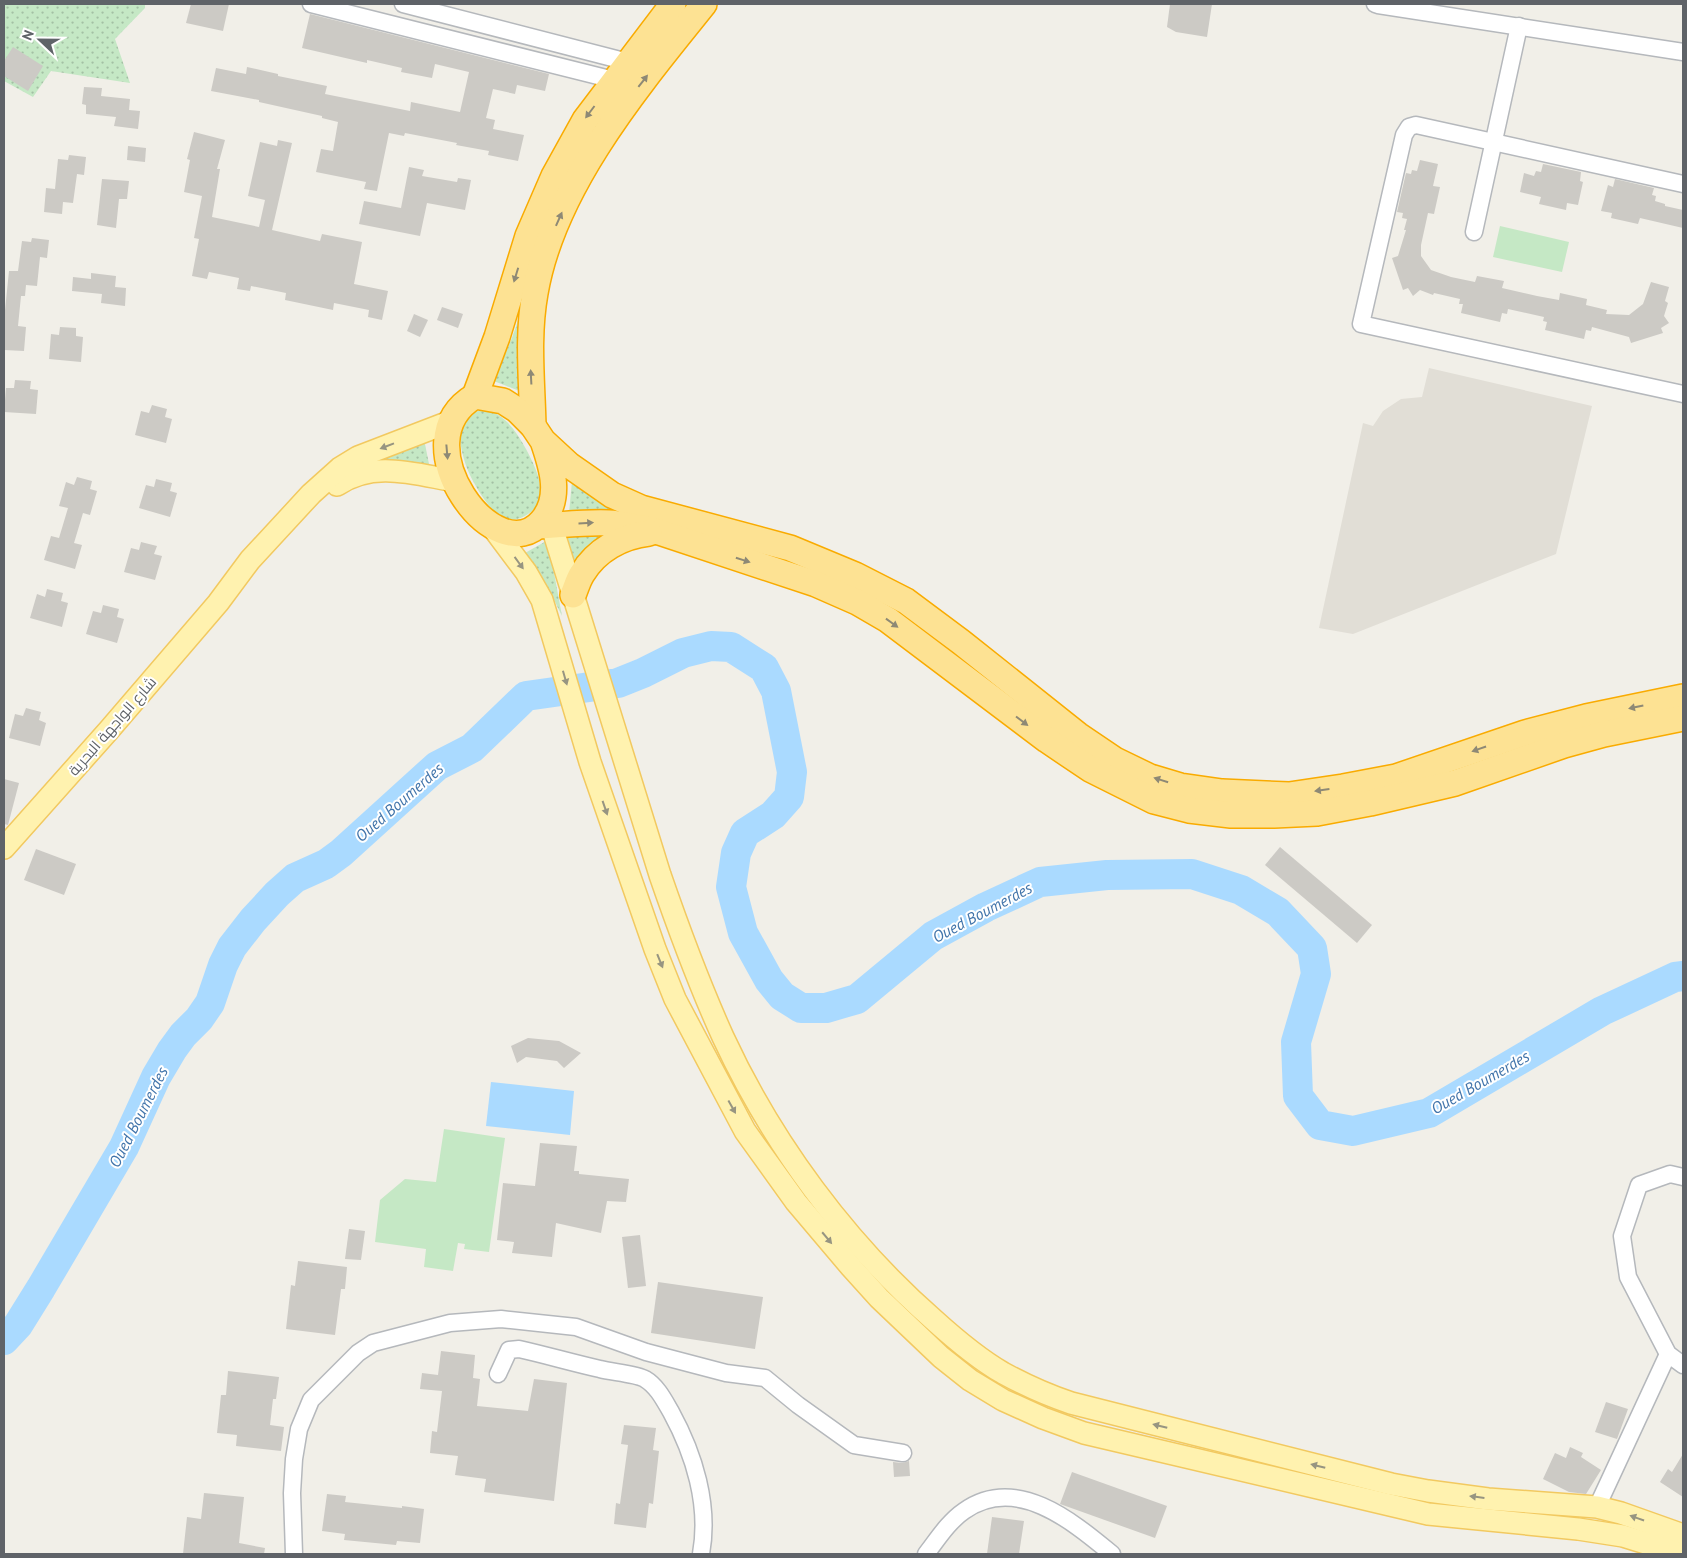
<svg xmlns="http://www.w3.org/2000/svg" width="1687" height="1558" font-family="'PT Sans',Cairo,sans-serif">
<style>
.education{fill:#e1ded6}
.grass{fill:url(#grass-dots)}
.green{fill:#c5e8c5}
.water{fill:#aadaff}
.lines{fill:none;stroke-linecap:round;stroke-linejoin:round}
.river{stroke:#aadaff;stroke-width:30}
.building{fill:#cccac5}
.minor-casing{stroke:#b5b8bc;stroke-width:19}
.major-casing{stroke:#f2c960;stroke-width:24}
.highway-casing{stroke:#f9ab00;stroke-width:28}
.minor{stroke:#fff;stroke-width:16}
.major{stroke:#fff2af;stroke-width:21}
.highway{stroke:#fde293;stroke-width:25}
.oneway{fill:#8e8975}
.oneway2{fill:#979581}
.labels{text-anchor:middle;dominant-baseline:central;stroke-width:4;stroke-linejoin:round;paint-order:stroke}
.street-label{font-size:15px;fill:#5f6368;stroke:#fff}
.water-label{font-size:16px;font-style:italic;fill:#4174aa;stroke:#fff}
</style>
<defs>
<pattern id="grass-dots" width="8" height="8" patternUnits="userSpaceOnUse" patternTransform="scale(1.25)"><rect width="8" height="8" fill="#c5e8c5"/><path d="M2 2h.1M6 6h.1" fill="none" stroke="#a3c0a4" stroke-width="1.8" stroke-linecap="round"/></pattern>
</defs>
<rect width="100%" height="100%" fill="#f1efe8"/>
<path class="education" d="M1429,368L1592,406L1556,554L1353,634L1319,628L1363,423L1373,426L1383,411L1401,399L1422,397Z"/>
<g class="grass">
<path d="M4,4H145V8L115,39L130,83L51,71L33,97L4,81Z"/>
<path d="M521,310L522,392L491,380C505,358 514,335 521,310Z"/>
<path d="M484,409C505,414 516,431 526,449C536,468 552,499 528,514C522,518 515,521 507,519C497,517 490,507 484,499C468,475 461,458 459,429L475,412Z"/>
<path d="M424,439L429,464H356Z"/>
<path d="M572,481L626,514L569,513Z"/>
<path d="M623,530L573,573L567,531Z"/>
<path d="M548,540L562,616C551,594 542,572 525,553Z"/>
</g>
<g class="green">
<path d="M1500,226L1569,242L1562,272L1493,257Z"/>
<path d="M444,1129L505,1138L489,1252L464,1249L465,1244L458,1243L453,1271L424,1267L426,1249L375,1242L380,1200L405,1179L436,1182Z"/>
</g>
<path class="water" d="M491,1082L574,1091L570,1135L486,1126Z"/>
<g class="lines">
<path class="river" d="M4,1340L18,1325L41,1288L124,1147L156,1077L172,1050L183,1035L199,1019L210,1003L223,965L232,947L253,920L277,894L295,878L326,864L341,853L437,766L472,748L526,696L618,683L643,673L683,653L711,646L731,647L764,668L776,691L792,772L789,797L773,815L745,833L736,853L731,887L743,933L769,980L782,996L801,1008H826L857,999L933,936L986,907L1040,882L1107,875L1192,874L1241,890L1278,912L1312,948L1316,974L1296,1042L1298,1096L1320,1125L1353,1131L1429,1113L1602,1011L1675,977L1683,976"/>
</g>
<g class="building">
<path d="M191,4H229L223,31L186,23Z"/>
<path d="M1170,4H1212L1207,37L1176,32L1167,27Z"/>
<path d="M310,14L549,74L545,91L517,85L515,94L493,89L486,118L495,120L493,129L524,135L518,161L488,155L489,151L456,145L457,143L405,133L404,136L389,133L377,191L364,189L366,182L316,172L321,149L333,151L338,122L322,118V116L259,102V100L211,91L216,68L246,74L247,67L278,74V76L327,86L325,94L410,111L411,102L460,112L469,72L435,64L432,78L401,72L402,68L367,60V63L302,48Z"/>
<path d="M13,47L43,66L28,91L4,76V61Z"/>
<path d="M84,87L102,88L101,96L130,99L129,110L140,111L138,129L114,126L116,117L86,114V105L82,104Z"/>
<path d="M194,132L225,140L217,169H220L212,217L259,227L265,200L248,196L260,142L277,146L278,140L292,143L272,230L320,241L322,234L362,242L354,284L388,291L382,320L368,317L369,310L334,303L333,310L285,300L286,293L251,286L250,291L237,289L239,278L209,272L207,279L192,276L199,239L194,238L202,196L184,192L190,160L187,159Z"/>
<path d="M128,146L146,148L145,162L127,160Z"/>
<path d="M69,155L86,157L84,175L77,174L73,203L63,202L62,214L44,212L46,188L55,189L58,159L68,160Z"/>
<path d="M1420,160L1438,164L1433,186L1440,187L1434,214L1428,213L1421,245V256L1431,270L1451,277L1475,282L1477,276L1504,281L1502,288L1537,296L1559,300L1560,293L1587,299L1586,305L1607,310L1606,314L1629,315L1643,304L1651,282L1669,287L1665,301L1668,303L1664,316L1669,323L1661,328L1663,333L1631,343L1629,337L1592,327L1591,331L1586,330L1584,339L1545,330L1547,322L1543,321L1544,317L1508,309L1507,314L1502,313L1500,322L1461,313L1463,304H1459L1460,299L1434,293L1433,295L1420,290L1413,296L1408,288L1403,290L1392,258L1398,256L1406,230H1404L1407,219L1402,218L1403,213L1397,212L1406,173L1411,174L1412,170L1417,171Z"/>
<path d="M1543,164L1581,172L1580,181L1583,182L1578,205L1567,203L1566,210L1539,204L1541,197L1520,192L1524,173L1534,176L1536,171L1541,172Z"/>
<path d="M409,167L424,170L422,176L457,182L458,178L471,180L465,210L427,203L420,236L359,224L364,201L401,208Z"/>
<path d="M102,179L129,181L127,199H119L116,228L97,225Z"/>
<path d="M1615,179L1654,188L1652,195L1656,196L1655,201L1665,204V206L1683,210V228L1640,218L1638,224L1611,218L1612,213L1601,211L1608,185L1613,187Z"/>
<path d="M32,238L49,240L47,258L40,257L37,286L26,285L25,296H21L18,326L26,327L24,351L4,350V320L9,271H18L22,241L31,242Z"/>
<path d="M91,273L116,276L115,287L126,288L125,306L101,303L102,294L72,291L73,277L91,279Z"/>
<path d="M442,307L463,314L458,328L437,320Z"/>
<path d="M414,314L428,320L420,337L407,331Z"/>
<path d="M60,327L76,328V336L83,337L81,362L49,359L51,334L59,335Z"/>
<path d="M15,380L31,381L30,389L38,390L36,414L4,412L6,388H14Z"/>
<path d="M152,405L167,409L165,417L172,419L166,443L135,435L141,411L149,413Z"/>
<path d="M77,477L92,481L90,489L97,491L90,515L83,513L74,543L82,545L75,569L44,560L51,536L59,538L68,508L59,506L66,482L74,485Z"/>
<path d="M156,479L172,483L170,491L177,493L170,517L139,508L146,485L154,487Z"/>
<path d="M141,542L157,546L154,554L162,556L155,580L124,572L131,548L139,550Z"/>
<path d="M47,589L63,593L61,601L68,603L62,627L30,618L37,594L45,597Z"/>
<path d="M103,605L119,609L117,617L124,619L117,643L86,634L93,611L101,613Z"/>
<path d="M26,708L41,712L39,720L46,723L40,746L9,738L15,714L23,716Z"/>
<path d="M4,779L19,783L8,825L4,824Z"/>
<path d="M1280,847L1372,925L1357,943L1265,865Z"/>
<path d="M36,849L76,864L64,895L24,880Z"/>
<path d="M528,1038L559,1041L581,1053L564,1068L557,1061L526,1057L517,1063L511,1046Z"/>
<path d="M540,1143L577,1146L574,1171H579V1174L629,1179L626,1202L607,1201L601,1233L556,1223L552,1257L512,1253L514,1242L497,1240L503,1183L535,1186Z"/>
<path d="M349,1229L365,1231L361,1260L345,1259Z"/>
<path d="M640,1235L646,1286L628,1288L622,1237Z"/>
<path d="M298,1261L347,1267L345,1289H341L335,1335L286,1329L291,1285L295,1286Z"/>
<path d="M658,1282L763,1297L755,1349L651,1333Z"/>
<path d="M441,1351L475,1355L473,1378L480,1379L477,1406L528,1411L534,1379L567,1383L554,1501L484,1492L486,1479L455,1475L458,1456L430,1453L432,1431L437,1432L442,1391L420,1389L422,1373L438,1375Z"/>
<path d="M228,1371L279,1377L276,1399H273L270,1425L284,1427L281,1451L236,1446L237,1435L217,1433L221,1395H226Z"/>
<path d="M1606,1402L1628,1409L1617,1439L1595,1432Z"/>
<path d="M624,1425L656,1428L653,1450L659,1451L653,1504L649,1503L646,1528L614,1524L616,1503L620,1504L628,1445L621,1444Z"/>
<path d="M1570,1447L1583,1453L1581,1457L1601,1470L1586,1494L1569,1492L1543,1479L1555,1453L1566,1458Z"/>
<path d="M1683,1454V1497L1660,1482L1668,1469L1672,1472Z"/>
<path d="M909,1461L910,1476L894,1477L893,1462L902,1463Z"/>
<path d="M1072,1472L1167,1506L1155,1538L1060,1504Z"/>
<path d="M204,1493L244,1497L239,1543L265,1548L264,1554H183L187,1517L201,1519Z"/>
<path d="M327,1494L346,1496L345,1502L402,1508V1506L424,1509L420,1543L397,1541L396,1545L344,1540L345,1534L322,1531Z"/>
<path d="M992,1517L1024,1521L1019,1554H987Z"/>
</g>
<g class="lines">
<defs>
<g id="minor">
<path d="M311,4L614,80"/>
<path d="M403,4L628,62"/>
<path d="M1375,4L1378,5L1683,52"/>
<path d="M1683,184L1416,125L1409,127L1404,135L1361,324L1683,394"/>
<path d="M1474,232L1519,26"/>
<path d="M1683,1177L1670,1174L1639,1185L1622,1236L1628,1277L1668,1354L1683,1365"/>
<path d="M498,1374L509,1350L519,1349C546,1355 573,1363 600,1369C611,1372 637,1374 645,1379C657,1386 664,1400 671,1412C694,1454 710,1505 701,1554"/>
<path d="M1597,1507L1668,1354"/>
<path d="M294,1554L292,1493L294,1459L299,1429L311,1400L358,1353L373,1343L450,1323L501,1319L576,1327L646,1352L726,1373L765,1378L798,1405L854,1445L903,1453"/>
<path d="M926,1554C937,1540 948,1522 964,1511C1016,1474 1072,1521 1112,1554"/>
</g>
<g id="major">
<path d="M337,485C374,460 414,474 455,481"/>
<path d="M548,514L660,875C679,930 699,984 723,1037C772,1143 846,1243 934,1320C955,1339 977,1358 1003,1373C1025,1385 1047,1395 1071,1403L1391,1484L1428,1491L1488,1499L1597,1507L1621,1513L1683,1535"/>
<path d="M490,524L526,572L542,600L590,762L655,949L675,999L745,1131L796,1202L851,1267L879,1298L941,1357L970,1380L1003,1400L1043,1418L1084,1433L1428,1514L1578,1529L1623,1536L1681,1554"/>
<path d="M4,848L109,730L218,603L250,560L311,494L340,468L358,457L449,422"/>
</g>
<g id="highway">
<path d="M475,396L497,337L528,236L554,176L585,120L673,4"/>
<path d="M533,426C532,381 527,337 535,293C553,187 638,86 704,4"/>
<path d="M543,441C552,467 562,498 542,521C497,575 398,441 475,396L503,401L517,410L533,426L543,441L569,465L612,495L641,508L790,548L855,575L906,601L961,642L1078,735L1115,760L1150,777L1180,786L1222,792L1289,795L1343,787L1396,777L1525,733L1586,717L1683,697"/>
<path d="M538,526C561,525 585,522 609,523C626,524 642,528 659,532L816,584L857,602L888,620L1047,740L1090,769L1154,801L1189,810L1231,815H1274L1317,813L1370,803L1455,783L1564,745L1604,734L1683,718"/>
<path d="M573,595C576,588 578,580 582,574C596,550 622,536 649,533"/>
</g>
</defs>
<use href="#minor" class="minor-casing"/>
<use href="#major" class="major-casing"/>
<use href="#highway" class="highway-casing"/>
<use href="#minor" class="minor"/>
<use href="#major" class="major"/>
<use href="#highway" class="highway"/>
</g>
<defs><path id="oneway-solid" d="M-6-.8H1V-3.2L6.5 0L1 3.2V.8H-6Z" transform="scale(1.25)"/></defs>
<g class="oneway">
<use href="#oneway-solid" transform="translate(643 81) rotate(-52)"/>
<use href="#oneway-solid" transform="translate(590 112) rotate(127)"/>
<use href="#oneway-solid" transform="translate(559 219) rotate(-66)"/>
<use href="#oneway-solid" transform="translate(516 275) rotate(107)"/>
<use href="#oneway-solid" transform="translate(531 377) rotate(-93)"/>
<use href="#oneway-solid" transform="translate(447 452) rotate(85)"/>
<use href="#oneway-solid" transform="translate(586 523) rotate(-3)"/>
<use href="#oneway-solid" transform="translate(743 560) rotate(18)"/>
<use href="#oneway-solid" transform="translate(892 623) rotate(36)"/>
<use href="#oneway-solid" transform="translate(1636 707) rotate(168)"/>
<use href="#oneway-solid" transform="translate(1022 721) rotate(37)"/>
<use href="#oneway-solid" transform="translate(1479 749) rotate(161)"/>
<use href="#oneway-solid" transform="translate(1161 780) rotate(-162)"/>
<use href="#oneway-solid" transform="translate(1322 790) rotate(172)"/>
</g>
<g class="oneway2">
<use href="#oneway-solid" transform="translate(387 446) rotate(159)"/>
<use href="#oneway-solid" transform="translate(519 563) rotate(54)"/>
<use href="#oneway-solid" transform="translate(565 678) rotate(74)"/>
<use href="#oneway-solid" transform="translate(605 808) rotate(71)"/>
<use href="#oneway-solid" transform="translate(660 961) rotate(68)"/>
<use href="#oneway-solid" transform="translate(732 1107) rotate(61)"/>
<use href="#oneway-solid" transform="translate(827 1238) rotate(50)"/>
<use href="#oneway-solid" transform="translate(1160 1426) rotate(-166)"/>
<use href="#oneway-solid" transform="translate(1318 1466) rotate(-166)"/>
<use href="#oneway-solid" transform="translate(1477 1497) rotate(-173)"/>
<use href="#oneway-solid" transform="translate(1637 1518) rotate(-161)"/>
</g>
<g class="labels">
<g class="street-label">
<text transform="translate(112 726) rotate(-49)">شارع الواجهة البحرية</text>
</g>
<g class="water-label">
<text transform="translate(399 802) rotate(-41)">Oued Boumerdes</text>
<text transform="translate(982 912) rotate(-28)">Oued Boumerdes</text>
<text transform="translate(1480 1082) rotate(-30)">Oued Boumerdes</text>
<text transform="translate(138 1117) rotate(-63)">Oued Boumerdes</text>
</g>
</g>
<rect width="1687" height="1558" fill="none" stroke="#5f6368" stroke-width="10"/>
<g transform="translate(40 40) rotate(292)" stroke="#ffffff" stroke-width="4" paint-order="stroke">
<path d="M0-4L9 19L0 12L-9 19Z" fill="#5f6368"/>
<text y="-8" font-size="14" font-weight="bold" text-anchor="middle" fill="#5f6368">N</text>
</g>
</svg>
